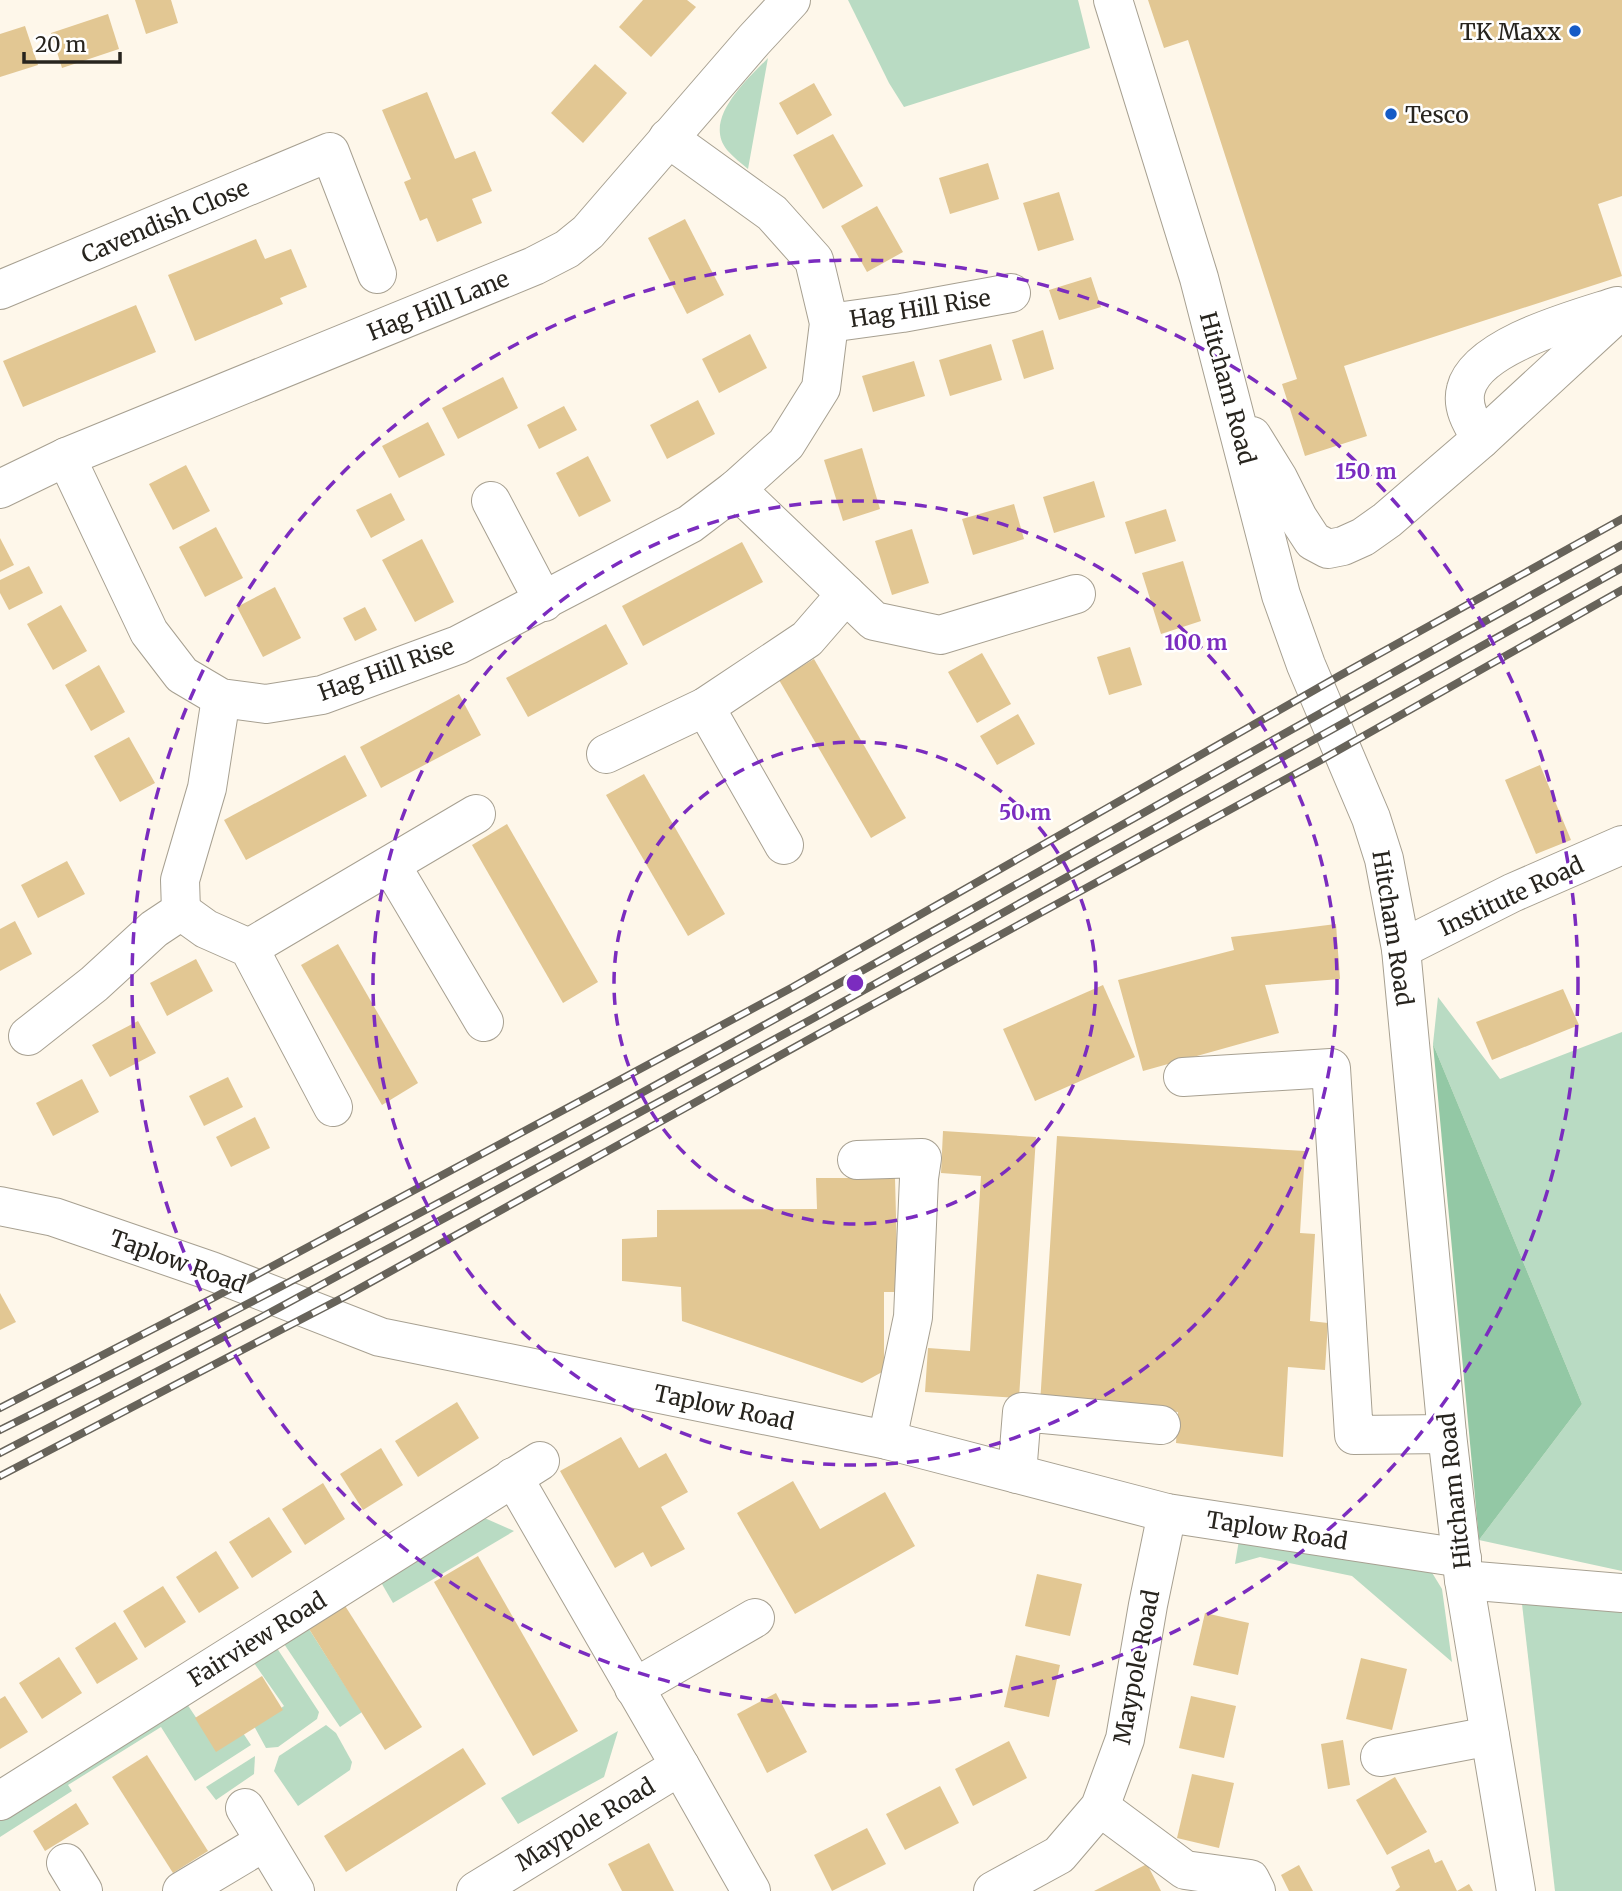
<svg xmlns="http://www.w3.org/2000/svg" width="1622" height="1891" font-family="Merriweather,serif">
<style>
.green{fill:#b9dbc3}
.forest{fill:#93c8a5}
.building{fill:#e2c793}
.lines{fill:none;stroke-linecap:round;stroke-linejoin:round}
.minor-casing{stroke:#a7a091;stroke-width:40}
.minor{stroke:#fff;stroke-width:38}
.rail-casing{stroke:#67635a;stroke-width:8}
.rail{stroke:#fff;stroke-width:5;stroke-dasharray:16;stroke-linecap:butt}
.ring{fill:none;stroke:#7b2cbf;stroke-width:3.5;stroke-dasharray:12 9}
.poi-dot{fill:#155bc6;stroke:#fff;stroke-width:2.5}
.labels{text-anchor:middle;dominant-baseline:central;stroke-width:5;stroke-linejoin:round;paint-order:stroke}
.poi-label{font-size:23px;fill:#27241e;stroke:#fff;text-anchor:end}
.street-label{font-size:23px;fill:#27241e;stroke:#fff}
.centre{fill:#7b2cbf;stroke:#fff;stroke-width:3.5}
.ring-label{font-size:21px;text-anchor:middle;font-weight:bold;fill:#7b2cbf;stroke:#fff;stroke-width:5;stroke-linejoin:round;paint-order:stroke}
</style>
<rect width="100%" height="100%" fill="#fef7ea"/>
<g class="green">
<path d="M848,0H1078L1090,48L904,107L889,83Z"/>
<path d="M768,58L748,169C741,163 733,157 727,150C702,119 748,79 768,58Z"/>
<path d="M1438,997L1500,1079L1622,1032V1571L1479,1540L1582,1404L1433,1044Z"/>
<path d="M471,1512L514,1531L393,1603L375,1572Z"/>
<path d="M1239,1540L1431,1571L1442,1589L1452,1662L1352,1576L1260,1557L1235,1564Z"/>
<path d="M1522,1604L1622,1609V1891H1555Z"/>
<path d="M302,1618L362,1712L340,1727L276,1632Z"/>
<path d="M269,1636L319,1712L317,1719L278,1747L266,1748L254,1726L284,1706L245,1650Z"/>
<path d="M181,1695L217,1749L243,1733L251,1745L195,1781L161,1727L68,1785L72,1791L0,1837V1806Z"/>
<path d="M326,1725L336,1733L352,1762L350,1770L298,1806L274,1771L279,1756Z"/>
<path d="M618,1731L604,1777L518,1824L501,1798Z"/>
<path d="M255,1756L254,1774L216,1800L206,1787Z"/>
</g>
<path class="forest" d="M1433,1044L1582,1404L1479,1540Z"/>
<g class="building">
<path d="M135,0H171L178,23L146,34Z"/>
<path d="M643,0H687L696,7L651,57L619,27Z"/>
<path d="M1148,0H1622V196L1598,204L1622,276L1344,366L1367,436L1305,456L1282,384L1297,379L1188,40L1164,48Z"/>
<path d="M108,14L119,49L62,68L51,33Z"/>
<path d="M25,26L38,65L0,77V34Z"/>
<path d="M595,64L627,93L583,143L551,113Z"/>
<path d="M814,83L832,115L797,135L779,103Z"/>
<path d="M427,92L455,159L475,151L492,191L472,199L482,223L437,242L427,218L420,221L404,182L411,179L382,110Z"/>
<path d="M833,134L863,186L823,209L793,155Z"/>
<path d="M988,163L999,199L950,214L939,178Z"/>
<path d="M1059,192L1074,240L1038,251L1023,203Z"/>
<path d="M877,206L903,252L867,272L841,226Z"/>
<path d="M685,219L724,295L687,314L648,238Z"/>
<path d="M256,239L265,259L291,249L307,287L280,298L283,304L195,341L168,275Z"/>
<path d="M1091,277L1101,307L1059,320L1049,290Z"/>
<path d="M136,305L156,352L23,407L3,361Z"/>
<path d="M1043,330L1054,369L1024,379L1012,340Z"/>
<path d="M750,334L767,368L719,393L702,359Z"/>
<path d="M991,344L1002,380L950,396L939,360Z"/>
<path d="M914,361L925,396L873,412L862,376Z"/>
<path d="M503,377L518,408L458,439L442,408Z"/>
<path d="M698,400L715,434L667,459L650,425Z"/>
<path d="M564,406L577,430L539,449L527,425Z"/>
<path d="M428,422L445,455L399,478L382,446Z"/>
<path d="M862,448L880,509L843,521L824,460Z"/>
<path d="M588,456L611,501L579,517L556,473Z"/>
<path d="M186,465L210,511L173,530L149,484Z"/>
<path d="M1094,481L1105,517L1054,533L1043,497Z"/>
<path d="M391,493L405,520L371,538L356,510Z"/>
<path d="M1014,504L1024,539L973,555L962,519Z"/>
<path d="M1166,509L1176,541L1135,554L1125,522Z"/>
<path d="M216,527L243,578L205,597L179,547Z"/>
<path d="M912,529L929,583L892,595L875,541Z"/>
<path d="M0,538L14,565L0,572Z"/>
<path d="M422,539L454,602L415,622L382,560Z"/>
<path d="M742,542L763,582L643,646L622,606Z"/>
<path d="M1183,561L1201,621L1161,634L1142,573Z"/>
<path d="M29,566L43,593L9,610L0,593V580Z"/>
<path d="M275,587L301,638L263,657L237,607Z"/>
<path d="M61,605L87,651L53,670L27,624Z"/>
<path d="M365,607L377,630L355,641L343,618Z"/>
<path d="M606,624L628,664L528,717L506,678Z"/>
<path d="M1130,647L1142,685L1109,695L1097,657Z"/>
<path d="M982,653L1011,704L977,723L948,672Z"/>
<path d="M814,659L906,818L871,838L779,680Z"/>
<path d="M99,665L125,712L91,731L65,685Z"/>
<path d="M459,694L481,735L381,788L360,747Z"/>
<path d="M1018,714L1035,744L997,765L980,736Z"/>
<path d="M129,737L155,783L120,802L94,756Z"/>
<path d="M345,755L367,796L246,860L224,820Z"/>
<path d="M1540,765L1571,840L1536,854L1505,780Z"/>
<path d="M644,774L725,914L688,936L606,795Z"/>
<path d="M507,824L598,982L563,1003L472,845Z"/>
<path d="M67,861L85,894L38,918L21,885Z"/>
<path d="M15,921L32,954L0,971V929Z"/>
<path d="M1336,924L1340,979L1265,985L1279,1033L1143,1071L1118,980L1234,950L1231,937Z"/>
<path d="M338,944L418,1083L382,1105L301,965Z"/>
<path d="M196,959L213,991L167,1016L150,983Z"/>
<path d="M1103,985L1135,1057L1035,1101L1003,1029Z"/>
<path d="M1563,989L1579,1025L1492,1060L1476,1022Z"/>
<path d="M138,1021L156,1053L110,1077L92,1045Z"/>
<path d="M228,1077L243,1107L204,1126L189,1096Z"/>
<path d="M82,1079L99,1112L53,1136L36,1103Z"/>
<path d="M255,1117L270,1148L231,1167L216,1137Z"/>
<path d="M943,1131L1036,1137L1019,1398L925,1392L928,1348L970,1351L981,1176L941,1173Z"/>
<path d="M1057,1136L1305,1151L1300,1233L1315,1234L1310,1321L1328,1323L1325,1370L1288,1367L1283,1457L1176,1443L1178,1412L1040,1404Z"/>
<path d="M816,1178H895L898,1292H884V1371L862,1383L682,1321L681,1287L622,1281V1239L657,1237V1210L817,1209Z"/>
<path d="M0,1293L16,1322L0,1330Z"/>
<path d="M457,1402L479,1438L418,1477L395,1441Z"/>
<path d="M621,1437L639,1468L666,1453L688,1492L661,1507L685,1549L651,1567L643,1552L615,1568L560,1471Z"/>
<path d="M381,1448L403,1485L363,1510L340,1474Z"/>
<path d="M793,1481L820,1529L885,1492L915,1546L795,1614L737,1513Z"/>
<path d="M323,1483L345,1519L305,1545L282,1509Z"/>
<path d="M269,1517L292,1552L252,1578L229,1542Z"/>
<path d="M216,1551L239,1588L199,1613L176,1577Z"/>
<path d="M478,1556L578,1731L533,1756L434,1582Z"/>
<path d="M1037,1574L1082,1584L1070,1636L1025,1626Z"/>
<path d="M163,1586L186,1622L145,1648L123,1611Z"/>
<path d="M342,1601L422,1727L385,1750L306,1624Z"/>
<path d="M1205,1613L1249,1623L1238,1675L1193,1665Z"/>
<path d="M115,1622L138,1659L97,1684L75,1648Z"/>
<path d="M1016,1655L1060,1665L1049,1717L1004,1707Z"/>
<path d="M59,1657L82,1693L42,1719L19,1683Z"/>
<path d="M1361,1658L1407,1669L1392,1730L1346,1719Z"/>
<path d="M262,1676L283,1710L216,1752L195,1718Z"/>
<path d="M776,1693L807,1752L767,1773L737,1714Z"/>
<path d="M5,1696L28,1732L0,1749V1699Z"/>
<path d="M1191,1696L1236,1706L1224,1758L1179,1748Z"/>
<path d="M1343,1740L1350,1785L1328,1789L1321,1744Z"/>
<path d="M1009,1741L1027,1778L973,1806L955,1769Z"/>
<path d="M463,1748L486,1784L346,1872L324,1836Z"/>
<path d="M147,1755L208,1851L173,1873L112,1777Z"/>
<path d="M1192,1774L1234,1783L1219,1848L1177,1838Z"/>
<path d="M1395,1777L1427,1832L1387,1855L1356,1800Z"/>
<path d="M940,1786L959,1823L905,1850L886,1814Z"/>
<path d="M76,1803L89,1824L45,1851L33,1831Z"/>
<path d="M867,1828L886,1864L832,1891L814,1855Z"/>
<path d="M649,1843L674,1891H622L608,1864Z"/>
<path d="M1429,1849L1435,1863L1442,1860L1457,1891L1469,1884L1473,1891H1395L1400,1887L1391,1867Z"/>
<path d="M1147,1864L1161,1891H1094Z"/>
<path d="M1299,1865L1313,1891H1289L1281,1875Z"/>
</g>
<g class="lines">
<defs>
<g id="minor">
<path d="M1113,0L1199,278L1281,595L1306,665L1371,818L1384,859L1401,949L1447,1434L1464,1580L1516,1891"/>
<path d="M0,290L330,152L377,274"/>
<path d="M829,323L902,313L1011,293"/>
<path d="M1252,436L1278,478L1298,518L1313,541L1328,549L1343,546L1363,537L1387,520L1481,439L1622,309"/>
<path d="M1481,439C1472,424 1461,407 1466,389C1477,345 1577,319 1617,306"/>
<path d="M66,457L149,632L182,675L221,698L266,704L322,695L458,645L690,524L736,489L786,444L821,388L829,323L814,260L772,213L668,138"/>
<path d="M0,489L66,457L534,266L567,249L588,232L754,40L791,0"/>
<path d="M736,489L874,621L940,635L1076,594"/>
<path d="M491,501L544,602"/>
<path d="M705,707L784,845"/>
<path d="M606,754L705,707L807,639L846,594"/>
<path d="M391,865L484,1022"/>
<path d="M181,911L206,929L249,948L333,1107"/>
<path d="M249,948L476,814"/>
<path d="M1401,949L1512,893L1622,845"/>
<path d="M28,1036L94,984L154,929L181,911L180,880L207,788L221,698"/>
<path d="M1183,1077L1331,1068L1354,1435L1447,1434"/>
<path d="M857,1160L922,1158L919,1178L913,1317L887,1440"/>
<path d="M0,1206L54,1217L211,1271L380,1337L887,1440L1167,1513L1462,1558"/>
<path d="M1017,1474L1022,1412L1161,1425"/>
<path d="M513,1477L680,1766"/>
<path d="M1464,1580L1622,1593"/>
<path d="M634,1688L755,1618"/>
<path d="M1380,1757L1490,1736"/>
<path d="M0,1801L540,1461"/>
<path d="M1100,1807L1185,1870L1250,1879L1256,1891"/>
<path d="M245,1808L295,1891"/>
<path d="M66,1863L83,1891"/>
<path d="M182,1891L264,1842"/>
<path d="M476,1891L680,1766L751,1891"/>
<path d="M993,1891L1059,1855L1100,1807L1125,1739L1148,1605L1167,1513"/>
</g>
</defs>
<use href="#minor" class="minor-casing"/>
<use href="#minor" class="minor"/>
<defs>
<g id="rail">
<path d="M0,1408L213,1298L793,987L1339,676L1622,519"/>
<path d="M0,1430C552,1156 1083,843 1622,545"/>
<path d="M0,1453L260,1318L812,1019L1622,568"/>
<path d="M0,1476L346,1296L824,1031L1321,760L1622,590"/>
</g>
</defs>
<use href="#rail" class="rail-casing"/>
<use href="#rail" class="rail"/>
</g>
<g class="ring">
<circle cx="855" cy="983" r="241"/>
<circle cx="855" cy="983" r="482"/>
<circle cx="855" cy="983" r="723"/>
</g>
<g class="poi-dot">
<circle cx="1575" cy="31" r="7"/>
<circle cx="1391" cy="114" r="7"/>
</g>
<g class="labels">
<g class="poi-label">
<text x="1561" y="31">TK Maxx</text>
<text x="1405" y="114" text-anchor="start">Tesco</text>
</g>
<g class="street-label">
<text transform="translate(165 221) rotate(-23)">Cavendish Close</text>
<text transform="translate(438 305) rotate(-22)">Hag Hill Lane</text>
<text transform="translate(920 308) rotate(-9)">Hag Hill Rise</text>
<text transform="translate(1228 388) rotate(75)">Hitcham Road</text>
<text transform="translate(386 669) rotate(-20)">Hag Hill Rise</text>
<text transform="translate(1511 896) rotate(-25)">Institute Road</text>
<text transform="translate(1393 928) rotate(81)">Hitcham Road</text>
<text transform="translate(178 1261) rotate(20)">Taplow Road</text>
<text transform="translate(724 1407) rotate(12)">Taplow Road</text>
<text transform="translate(1454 1491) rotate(-96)">Hitcham Road</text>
<text transform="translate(1277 1530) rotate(9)">Taplow Road</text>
<text transform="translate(257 1639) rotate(-32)">Fairview Road</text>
<text transform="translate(1136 1667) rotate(-79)">Maypole Road</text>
<text transform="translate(585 1824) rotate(-31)">Maypole Road</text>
</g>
</g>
<circle cx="855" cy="983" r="10" class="centre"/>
<g class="ring-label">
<text x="1366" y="479">150 m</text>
<text x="1196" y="650">100 m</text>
<text x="1025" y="820">50 m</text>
</g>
<path d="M24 52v10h96v-10" fill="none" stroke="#27241e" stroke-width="3.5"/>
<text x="35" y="52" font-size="21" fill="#27241e" stroke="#ffffff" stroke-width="5" paint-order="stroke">20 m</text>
</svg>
